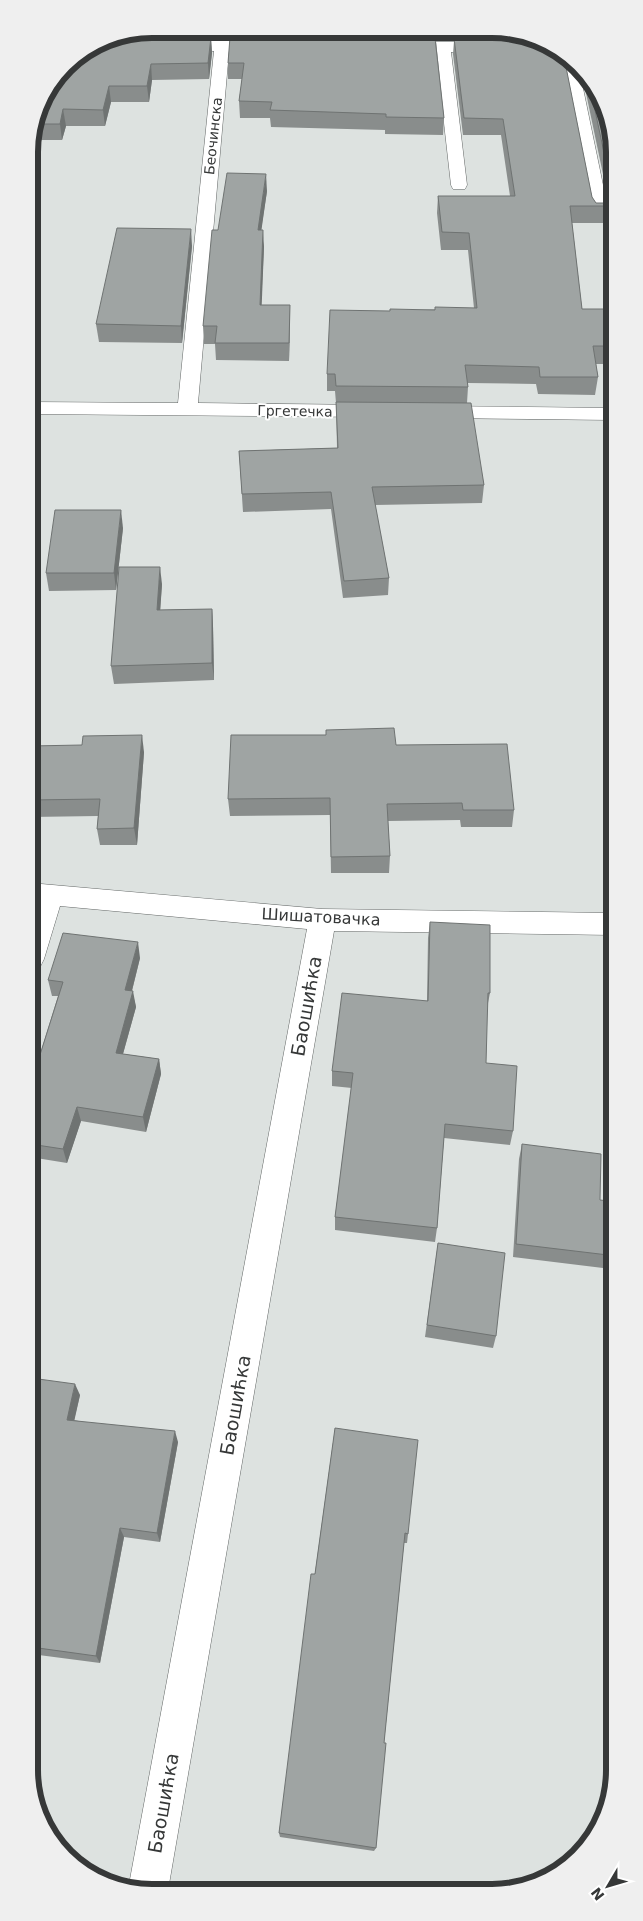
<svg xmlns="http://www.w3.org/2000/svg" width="643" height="1921" font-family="'DejaVu Sans',sans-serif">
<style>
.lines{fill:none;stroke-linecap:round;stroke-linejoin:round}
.street-casing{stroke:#636766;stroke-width:1}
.street{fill:#fff;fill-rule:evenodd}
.wall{fill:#898d8c}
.shaded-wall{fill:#6f7372}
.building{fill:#9fa4a3;stroke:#6f7372}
.labels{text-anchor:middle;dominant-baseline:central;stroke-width:4;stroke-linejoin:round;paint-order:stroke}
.far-street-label{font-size:14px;fill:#363838;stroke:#fff}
.street-label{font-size:16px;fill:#363838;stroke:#fff}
.near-street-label{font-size:19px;fill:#363838;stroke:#fff}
.rim{fill:none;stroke:#363838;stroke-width:6}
</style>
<rect width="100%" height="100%" fill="#dde2e0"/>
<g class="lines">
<defs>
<g id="street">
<path d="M173,41H265L270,43L273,46L270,49L265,51H229L198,403L373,405L380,407L383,411L380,415L373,417L29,414V402L178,403L214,51L168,49L165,46L168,43Z"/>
<path d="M398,42H490L495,44L498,47L495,50L490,52H451L467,185L465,189H453L451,185L436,52L393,50L390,47L393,44Z"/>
<path d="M564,57L578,64L609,214L606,218L600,219L594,218L591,214L561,60Z"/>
<path d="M434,406L612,408V420L434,418L427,416L424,412L427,408Z"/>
<path d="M30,883L322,909L613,913V935L334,931L168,1890H128L307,929L60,906L44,959L40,967L30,970V917L34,904L30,903Z"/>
</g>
</defs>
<use href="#street" class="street-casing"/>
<use href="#street" class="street"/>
</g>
<g class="wall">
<path d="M151,29L516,31L564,57L592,197L596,203H609L581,69L612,128V223H572L582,309H612V364H596L598,377L595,395L538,394L536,384L468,383V387L467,403L484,485L482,503L375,505L389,578L388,595L343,598L331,509L243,512L239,451L337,448L336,403L335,391H327V374L390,311L474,308L468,250H441L437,213L438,196H510L501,135H463L453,54L454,41H436L444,118L443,135L385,134V130L271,127L270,118H240L239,101L242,79H228V63L230,40H211L212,53L209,79L152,80L149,102H111L105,126H66L62,140H30L41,97L105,38Z"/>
<path d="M267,191L261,230L264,247L261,305H290L289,361L216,360L215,344H204L203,326L218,230Z"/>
<path d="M192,246L182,343L99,342L96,324Z"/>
<path d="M123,528L116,590L49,591L46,573Z"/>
<path d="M162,584L160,610L212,609L213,626L214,680L114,684L111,666Z"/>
<path d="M396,745L514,810L512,827H461L460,820L388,821L390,856L389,873H331L330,815L230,816L228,799Z"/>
<path d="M30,746L144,752L137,845H100L97,829L98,816L30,817Z"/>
<path d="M430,922L490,993L487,1008L486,1063L513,1131L510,1145L444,1138L437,1228L435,1242L335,1230V1217L352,1088L332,1086V1071L427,1001L428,938Z"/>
<path d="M140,958L132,991L136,1007L123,1054L159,1059L161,1074L146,1132L81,1121L67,1163L30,1157V1076L33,1077L58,996H52L48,980Z"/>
<path d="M522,1144L600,1200L608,1255L603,1268L513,1257L519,1159Z"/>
<path d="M438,1243L496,1336L493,1348L425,1337Z"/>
<path d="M31,1378L80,1395L74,1420L178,1442L160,1542L124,1537L100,1663L31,1654Z"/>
<path d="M335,1428L408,1534L407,1543H404L384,1743L376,1848L374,1851L280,1837L279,1833Z"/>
</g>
<g class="shaded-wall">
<path d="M211,37L212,53L209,79L208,63Z"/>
<path d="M151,64L152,80L149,102L147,86Z"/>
<path d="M109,86L111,102L105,126L103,110Z"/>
<path d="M63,109L66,126L62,140L60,124Z"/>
<path d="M266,174L267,191L259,247L258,230Z"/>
<path d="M191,229L192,246L182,343L181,326Z"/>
<path d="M263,230L264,247L261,323L260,305Z"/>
<path d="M290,305V323L289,361V343Z"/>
<path d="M121,510L123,528L116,590L114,573Z"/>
<path d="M160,567L162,584L159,628L157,610Z"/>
<path d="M212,609L213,626L214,680L212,663Z"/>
<path d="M142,735L144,752L137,845L134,828Z"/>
<path d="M138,942L140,958L128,1006L125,990Z"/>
<path d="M133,991L136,1007L119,1068L116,1053Z"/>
<path d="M159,1059L161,1074L146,1132L143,1117Z"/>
<path d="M77,1107L81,1121L67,1163L63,1149Z"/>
<path d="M75,1384L80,1395L72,1431L67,1420Z"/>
<path d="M175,1431L178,1442L160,1542L157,1533Z"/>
<path d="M120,1528L124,1537L100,1663L96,1656Z"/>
</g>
<g class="building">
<path d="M120,35L211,37L208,63L151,64L147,86H109L103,110L63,109L60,124H34L41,97L70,59L105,38Z"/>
<path d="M230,37L435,38L444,118L386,117V114L270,110L272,102L239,101L244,63H228Z"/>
<path d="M454,38L530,39L564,57L592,197L596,203H609L612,199V206H570L582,309H612V346H593L598,377H540L539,367L465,365L468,387L336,386L335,374H327L330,310L390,311V309L435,310V307L477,308L469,233L442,232L438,196H515L503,119L464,118Z"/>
<path d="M590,87L612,128V190Z"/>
<path d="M227,173L266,174L258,230H263L260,305H290L289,343H215L217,326H203L212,230H218Z"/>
<path d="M117,228L191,229L181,326L96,324Z"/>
<path d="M336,402L471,403L484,485L372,487L389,578L344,581L331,492L242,494L239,451L338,448Z"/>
<path d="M55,510H121L114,573H46Z"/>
<path d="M119,567H160L157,610L212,609V663L111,666Z"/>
<path d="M394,728L396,745L507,744L514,810H463L462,803L387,804L390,856L331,857L330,798L228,799L231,735H326V730Z"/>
<path d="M142,735L134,828L97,829L100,799L30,800V746L82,745L83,736Z"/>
<path d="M430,922L490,925V993H488L486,1063L517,1066L513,1131L445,1124L437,1228L335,1217L353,1073L332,1071L342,993L428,1001Z"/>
<path d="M63,933L138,942L125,990L133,991L116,1053L159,1059L143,1117L77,1107L63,1149L30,1144V1076L33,1077L63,982L48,980Z"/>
<path d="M522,1144L601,1154L600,1200L609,1201L608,1255L516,1244Z"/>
<path d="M438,1243L505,1253L496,1336L427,1325Z"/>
<path d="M31,1378L75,1384L67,1420L175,1431L157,1533L120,1528L96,1656L31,1647Z"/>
<path d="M335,1428L418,1440L408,1534L405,1533L384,1743H386L376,1848L279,1833L311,1574H315Z"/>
</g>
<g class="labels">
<g class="far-street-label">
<text transform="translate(213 136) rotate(-84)">Беочинска</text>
<text transform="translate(295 411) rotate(1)">Гргетечка</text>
</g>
<g class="street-label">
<text transform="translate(321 917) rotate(3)">Шишатовачка</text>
</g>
<g class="near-street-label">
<text transform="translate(306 1006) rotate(-80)">Баошићка</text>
<text transform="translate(235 1405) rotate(-80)">Баошићка</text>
<text transform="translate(163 1803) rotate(-80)">Баошићка</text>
</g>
</g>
<path d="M0 0H643V1921H0ZM152 38H492A114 114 0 0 1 606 152V1770A114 114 0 0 1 492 1884H152A114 114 0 0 1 38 1770V152A114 114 0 0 1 152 38Z" fill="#efefef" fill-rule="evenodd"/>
<path class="rim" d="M152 38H492A114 114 0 0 1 606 152V1770A114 114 0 0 1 492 1884H152A114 114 0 0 1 38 1770V152A114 114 0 0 1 152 38Z"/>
<g transform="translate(608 1886) rotate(232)" stroke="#ffffff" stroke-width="4" paint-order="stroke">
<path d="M0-4L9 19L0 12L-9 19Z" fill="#363838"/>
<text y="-8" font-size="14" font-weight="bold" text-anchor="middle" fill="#363838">N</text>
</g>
</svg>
